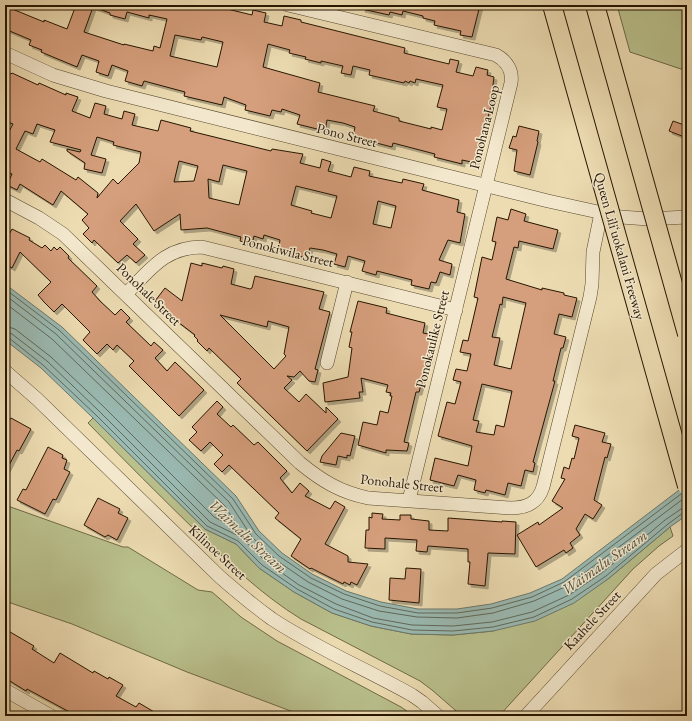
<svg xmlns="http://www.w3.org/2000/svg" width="692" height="721" font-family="'EB Garamond',serif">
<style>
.green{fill:#b9c08c;stroke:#6f6a46}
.water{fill:#9abab3;stroke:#6b786b}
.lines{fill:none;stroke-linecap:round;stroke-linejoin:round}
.shore{stroke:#60685a;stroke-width:1}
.building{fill:#d59e7b;stroke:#251500;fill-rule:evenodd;filter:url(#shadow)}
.minor-casing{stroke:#57472c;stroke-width:14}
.minor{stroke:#f3e8cd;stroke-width:13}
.highway-bridge-casing{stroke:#251500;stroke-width:20;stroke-linecap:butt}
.highway-bridge{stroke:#eddcb2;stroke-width:18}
.labels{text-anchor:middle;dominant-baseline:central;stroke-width:3;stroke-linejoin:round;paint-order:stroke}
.street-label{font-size:14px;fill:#251500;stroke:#f3e8cd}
.water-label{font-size:15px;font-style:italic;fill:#4e4f3f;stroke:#f3e8cd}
</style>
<defs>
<filter id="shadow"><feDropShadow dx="3" dy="3" stdDeviation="0" flood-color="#0004"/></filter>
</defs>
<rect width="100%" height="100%" fill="#eddcb2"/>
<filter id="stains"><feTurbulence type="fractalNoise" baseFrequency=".005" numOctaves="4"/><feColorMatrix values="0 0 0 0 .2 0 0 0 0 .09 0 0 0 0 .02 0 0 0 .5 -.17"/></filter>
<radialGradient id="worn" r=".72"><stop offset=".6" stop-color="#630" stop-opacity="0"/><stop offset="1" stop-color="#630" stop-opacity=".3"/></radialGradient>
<g class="green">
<path d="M617,5H687V71L630,52Z"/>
<path d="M93,418L205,529L236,544L259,568L294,592L332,613L371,626L411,634L453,635L493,631L608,579L670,527L673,536L659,546L633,569L499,716H462L432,690L420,681L301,619C262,595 231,565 198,533C161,497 124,460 88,423Z"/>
<path d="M5,505L123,547H128L198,590L212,592L241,617L277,641L401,707L414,716H304L187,672L72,624L5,601Z"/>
</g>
<path class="water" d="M5,284L62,327L236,496L259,531L282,553L312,574L346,591L381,602L418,609H457L491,604L530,593L562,579L687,484V515L670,527L608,579L574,603L535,621L493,631L453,635L411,634L371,626L332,613L294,592L259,568L236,544L205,529L93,418L41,368L5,340Z"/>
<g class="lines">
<g class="shore">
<path d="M5,289L59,330L233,499L256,534L279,556L311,578L344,594L380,606L418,613H457L492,608L532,597L564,582L681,494"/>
<path d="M5,295L56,334L229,502L252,537L276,560L308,582L342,599L379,611L417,617L457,618L493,613L534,601L567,586L687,496"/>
<path d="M5,303L52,339L225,506L236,524V526L234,527L214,517L104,407L51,357L15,329L5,326"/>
<path d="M5,332L12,334L47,361L99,411L210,522L241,537L265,561L299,585L336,604L373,618L412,625L453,626L492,622L532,612L569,595L603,572L665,520L681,509L687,507"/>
<path d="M5,337L9,338L43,365L96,415L207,526L238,541L262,565L297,589L334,609L372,622L412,630L453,631L493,627L534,617L572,599L606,576L668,524L683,513L687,512"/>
</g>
</g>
<g class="building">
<path d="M76,5H220L219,7L252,15L253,10L266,13L264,22L282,26L284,16L301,20V22L405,48L404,53L449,64L450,59L459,61L456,72L473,76L476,67L488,70L487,75L494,77L492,93L494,94L476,163L462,160V164L434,157L435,154L393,143L392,147L353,137L355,127L343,123L327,120L325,131L297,124L300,115L282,109L281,112L272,110L270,116L245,110L246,105L224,97L222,105L184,96L185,92L144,81L142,86L125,81L128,71L112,65L108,76L96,72L99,61L82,55L77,67L41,52L42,50L29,45L31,40L5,29V6L44,22V20L67,29ZM93,7L110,13V15L125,19L127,12L149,18V15L167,19L160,48L154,46L153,51L124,44V45L84,32ZM175,35L201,40L202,37L223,42L217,67L170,56ZM268,44L290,50L289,53L306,57L305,59L321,63V61L343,66L341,73L351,75L353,66L370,70L369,75L404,83L405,81L409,83L410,81L415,83L416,79L443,85L437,107L447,109L442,130L431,127V129L399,121V118L373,111L375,106L318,92L320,83L263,67Z"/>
<path d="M363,5H480L472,37L460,35L461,31L434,25L435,21L423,18V16L403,11L402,15L390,12L389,15L362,9Z"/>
<path d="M5,71L11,74L12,73L38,85L39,83L66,95V93L78,97L72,111L90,118L95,103L106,106L104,114L122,119L124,111L135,114L132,125L158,131L161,120L191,128L190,131L271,151L272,149L303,154L300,163L320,168L322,159L331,162L328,171L351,177L354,167L370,171L369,176L402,183L403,179L424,184L422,190L459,200L457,212L465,214L460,243L448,240L439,260L452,264L450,275L440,272L436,283L431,282L429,289L411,285L412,280L377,271L376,275L362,271L365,261L348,256L345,267L334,264L337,254L323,250L310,248L307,258L278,251L280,240L264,235L263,239L254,236L252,244L240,241L241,237L207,228L181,230L180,214L154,231L136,204L120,221L138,239L133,244L145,255L136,263L127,255L118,263L94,240L92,243L83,234L89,228L82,220L88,214L61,191L53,205L20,184L17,190L7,185L12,174L5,171V139L13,124L5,121ZM37,124L55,130L50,142L81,150L80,152L67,149V151L85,163L84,169L102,173L106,159L91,155L97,137L114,142L113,145L141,152L139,163L118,184L113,179L97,198L98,193L78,177L76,180L42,159L40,162L16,149L25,131L33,134ZM179,161L198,166L194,181L174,182ZM223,165L247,171L239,205L209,198L208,179L219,182ZM296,186L337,196L331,218L311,213L312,211L291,205ZM378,201L396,206L391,228L373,224Z"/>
<path d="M673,121L687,126V138L669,131Z"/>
<path d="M519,126L539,131L537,141L538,142L530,175L514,171L517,150L509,148L513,136L516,137Z"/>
<path d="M511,209L526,214L524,221L558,230L553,249L519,241L518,248L514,247L506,279L542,290V288L564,293V295L577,298L572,317L559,314L554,334L566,337L563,348H561L553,381H555L533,462L535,463L533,472L525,470L521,486L508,483L505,495L486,490L485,493L474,490L476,480L458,475L454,486L430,480L435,458L468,466L472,446L438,436L447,402L455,404L461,382L453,380L456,369L467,371L471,354L460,352L463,340L468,341L478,298L474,297L482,257L492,260L496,242L492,241L497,217L508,220ZM503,297L526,303L511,369L494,365L500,338L492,337L500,304L502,305ZM482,384L512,391L504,427L496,425L494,435L476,432L479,421L473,420Z"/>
<path d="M12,229L30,238L29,240L42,248L45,245L51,251L54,247L57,250L60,247L69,256L68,258L97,286L92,292L100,301L115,315L121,309L130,318L126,322L151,346L154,342L163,350L155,358L167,371L175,362L204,390L179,416L129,366L134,361L117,345L113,350L107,344L97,354L83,340L90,332L62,304L54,312L44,302L38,295L51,282L20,252L12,268L5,264V242Z"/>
<path d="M191,263L202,266V263L222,268L223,266L234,269L231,284L250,289L252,288L255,276L324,292L319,309L330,312L315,369L318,370L315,382L309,381L300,371L294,377L287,376L292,380L284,388L299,402L306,394L326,413V407L338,419L307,451L237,383L241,379L209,348L207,351L197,341L198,340L194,336L195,335L161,309L163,307L155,301L165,288L182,301ZM220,315L267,327L268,321L289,327L284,354L286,356L274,369Z"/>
<path d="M358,301L387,308L386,313L425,323L423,333L434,335L429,362H427L419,392H416L404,442L409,443L407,451L386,450V453L358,445L363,422L377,425L380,411L388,413L392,396H390L391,393L386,392L388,385L361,378L363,392H359L360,398L325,402L323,383L348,377L352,348L349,347L352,332H350Z"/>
<path d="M217,401L223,407L217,414L231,427L233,425L254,445L258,442L287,471L280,478L292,493L300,483L309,491L305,496L330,509L335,501L345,507L325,544L348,556V562L368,564L357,585L351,582L350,585L344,582L343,584L311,568L310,569L291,556L301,539L275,518L279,513L229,465L222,472L214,464L223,455L210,442L201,451L189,440L197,432L192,427Z"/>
<path d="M11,418L31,429L19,451L17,450L5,473V426Z"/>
<path d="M575,425L605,433L602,442L611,444L607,458L605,457L594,500L602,505L593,519L585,514L576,529L580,535L570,543L573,548L566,553L564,550L536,567L517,535L538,522L539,525L563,508L552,501L565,479L561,478L564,467L569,469L572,458L574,459L579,438L572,436Z"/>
<path d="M341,433L355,436L350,456L347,455V458L338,456L336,465L320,462L322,456Z"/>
<path d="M48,447L63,455L62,458L67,460L64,469L70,472L56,500L53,499L45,514L17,500L23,489L26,490Z"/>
<path d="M98,498L120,509L118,513L128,518L117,540L108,535L105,537L84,525Z"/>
<path d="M372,513L383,514L382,519L400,520V515H411V519L429,521V530L448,531V518L502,522V521L516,522L515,554L488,553L485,586L468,584L470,562H468V549L428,546L427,552L416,551L417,540L385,538V549L365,548L366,530H369V517L372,518Z"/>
<path d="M406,568L421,569L419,603L389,600L390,578L405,579Z"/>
<path d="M5,629L34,646L32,649L54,663L60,653L93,673L94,671L108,679L109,677L123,685L116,696L136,707L139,703L161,716H77L27,689L26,691L5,678Z"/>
</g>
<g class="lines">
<defs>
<g id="minor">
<path d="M288,5L496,55C507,61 513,71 511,83L409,500"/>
<path d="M5,53L53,75L106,91L548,201L621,217L648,219L687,217"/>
<path d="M5,200L39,218L63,234L300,463C322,481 340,492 368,498L511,508C527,508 538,503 543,487L590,297L592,284L593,252L601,213"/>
<path d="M126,294C150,270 165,247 202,247L456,310"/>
<path d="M327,363L347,282"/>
<path d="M5,371L37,399L220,577C236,591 254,606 272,619C316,648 366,669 412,695L422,702L438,716"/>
<path d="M5,690L51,716"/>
<path d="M526,716L656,574L687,550"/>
</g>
</defs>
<use href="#minor" class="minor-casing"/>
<use href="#minor" class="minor"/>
<defs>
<g id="highway-bridge">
<path d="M552,5L687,486"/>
<path d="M595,5L687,334"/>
</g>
</defs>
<use href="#highway-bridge" class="highway-bridge-casing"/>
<use href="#highway-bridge" class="highway-bridge"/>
</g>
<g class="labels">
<g class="street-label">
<text transform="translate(484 127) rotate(-76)">Ponohana Loop</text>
<text transform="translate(347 135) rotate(14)">Pono Street</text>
<text transform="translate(620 246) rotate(74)">Queen Liliʻuokalani Freeway</text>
<text transform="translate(288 251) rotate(14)">Ponokiwila Street</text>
<text transform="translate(149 294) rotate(44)">Ponohale Street</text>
<text transform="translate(432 339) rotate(-76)">Ponokaulike Street</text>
<text transform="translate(402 483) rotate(6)">Ponohale Street</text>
<text transform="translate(218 552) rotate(43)">Kilinoe Street</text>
<text transform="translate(592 620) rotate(-47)">Kaahele Street</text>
</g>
<g class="water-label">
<text transform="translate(248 536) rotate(43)">Waimalu Stream</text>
<text transform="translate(604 562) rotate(-35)">Waimalu Stream</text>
</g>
</g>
<rect width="692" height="721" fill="none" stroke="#eddcb2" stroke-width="20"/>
<rect x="6" y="6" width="680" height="709" fill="none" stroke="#251500" stroke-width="2"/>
<rect x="10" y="10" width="672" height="701" fill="none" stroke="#251500"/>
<rect width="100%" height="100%" filter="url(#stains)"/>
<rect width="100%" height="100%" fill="url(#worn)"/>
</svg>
